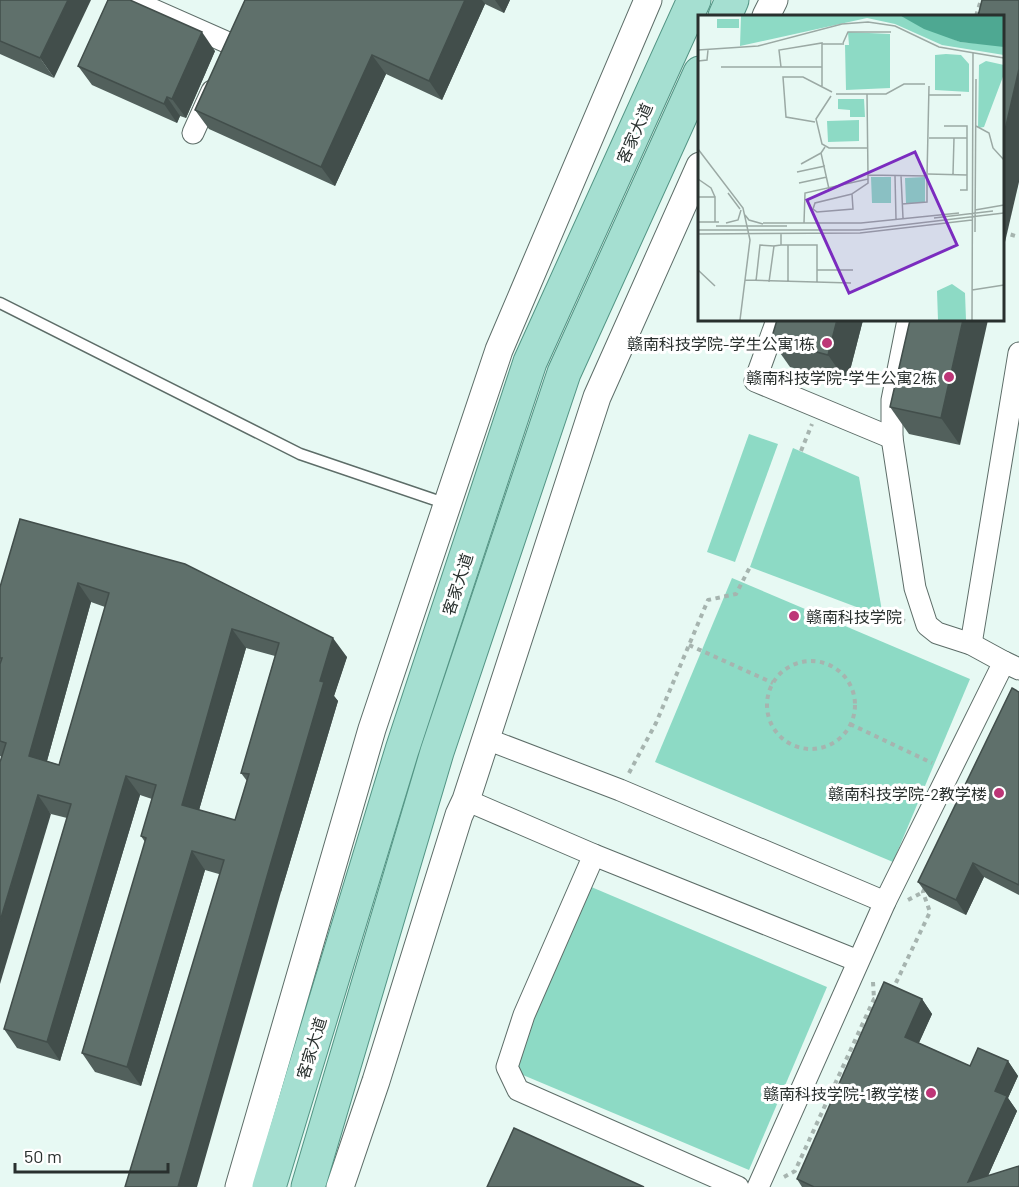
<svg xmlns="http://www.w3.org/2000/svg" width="1019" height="1187" font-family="Barlow,'Noto Sans SC',sans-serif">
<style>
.green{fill:#8ddac5}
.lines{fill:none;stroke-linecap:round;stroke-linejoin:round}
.service-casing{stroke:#5d6d68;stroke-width:13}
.minor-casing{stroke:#5d6d68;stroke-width:23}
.tertiary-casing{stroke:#5d6d68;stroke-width:29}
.primary-casing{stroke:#539484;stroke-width:35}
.path{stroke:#a6b4af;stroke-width:4;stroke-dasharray:4.5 4.5;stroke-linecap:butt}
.service{stroke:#fff;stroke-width:10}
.minor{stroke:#fff;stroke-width:21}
.tertiary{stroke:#fff;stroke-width:27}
.primary{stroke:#a5dfd1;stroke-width:33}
.wall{fill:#52605c;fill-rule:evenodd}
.shaded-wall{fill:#424e4b}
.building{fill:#5f706b;stroke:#424e4b;stroke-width:1.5;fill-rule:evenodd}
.poi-dot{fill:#bd3677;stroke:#fff;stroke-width:2}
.labels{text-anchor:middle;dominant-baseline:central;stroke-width:6;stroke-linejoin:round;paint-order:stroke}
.street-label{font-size:16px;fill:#29302e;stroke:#fff}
.poi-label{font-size:16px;fill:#29302e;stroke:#fff;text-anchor:end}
.inset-road{fill:none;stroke:#9ba9a4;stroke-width:1.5}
.view{fill:#7b2cbf;fill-opacity:0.15;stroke:#7b2cbf;stroke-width:3}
.inset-edge{fill:none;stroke:#29302e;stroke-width:3}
</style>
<rect width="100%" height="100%" fill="#e7f9f3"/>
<g class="green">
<path d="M749,434L778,444L735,562L707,552Z"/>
<path d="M793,448L859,477L883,617L750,567Z"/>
<path d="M732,578L970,679L893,862L655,762Z"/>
<path d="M589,886L827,987L749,1170L511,1070Z"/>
</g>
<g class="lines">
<defs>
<path id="service" d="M0,303L300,454L447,504"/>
<g id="minor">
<path d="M131,0L233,45"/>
<path d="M193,133L212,91"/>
<path d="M777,320L755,381L892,438"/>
<path d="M908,320L892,400V438L915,588L927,625L937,633L971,644L1004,662"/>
<path d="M971,644L1019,353"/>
<path d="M484,738L620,790L885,902"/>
<path d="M466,800L594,855L858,961"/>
<path d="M594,855L524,1015L507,1067L518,1090L738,1187"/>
<path d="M758,1187L885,902L1004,662L1019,669"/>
</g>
<g id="tertiary">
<path d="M766,16L774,0"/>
<path d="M239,1187L372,729L499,350L648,0"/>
<path d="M340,1187L376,1081L459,815L466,800L597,397L700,166"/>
</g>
<g id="primary">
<path d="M725,16L732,0"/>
<path d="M269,1187L402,750L530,362L694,0"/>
<path d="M308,1187L437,752L564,373L700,73"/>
</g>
</defs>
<use href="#service" class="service-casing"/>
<use href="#minor" class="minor-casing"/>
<use href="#tertiary" class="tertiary-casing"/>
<use href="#primary" class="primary-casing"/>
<g class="path">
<path d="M976,16L981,0"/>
<path d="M1002,232L1019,237"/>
<path d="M801,451L812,424"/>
<path d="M883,617L906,621"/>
<path d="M689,645L773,683"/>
<circle cx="811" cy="705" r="44"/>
<path d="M850,724L932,763"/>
<path d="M629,773L656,723L708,600L736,594L750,567"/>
<path d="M908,900L923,892"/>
<path d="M873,982L874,999"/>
<path d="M892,991L930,912L923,892L925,888"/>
<path d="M784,1177L795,1171L874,999L880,997"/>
</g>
<use href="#service" class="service"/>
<use href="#minor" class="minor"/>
<use href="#tertiary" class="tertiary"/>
<use href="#primary" class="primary"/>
</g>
<g class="wall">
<path d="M0,0L54,78L0,54Z"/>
<path d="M245,0H510L504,13L485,4L442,100L386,74L335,186L209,129L195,110Z"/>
<path d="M215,51L186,118L180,116L177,123L92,85L78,66Z"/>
<path d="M863,320L847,382L790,367L771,340Z"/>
<path d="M910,320L960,445L909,434L890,407Z"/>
<path d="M20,519L347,657L334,696L338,701L281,892L205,870L141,1086L95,1072L82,1053L145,842L141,836L152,799L140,795L60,1061L17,1048L4,1029L67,818L51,814L2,757L0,756V587ZM91,602L105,607L59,765L47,761ZM246,648L275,656L241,773L247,781L235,820L199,810Z"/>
<path d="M1019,692V895L984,877L966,915L929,897L918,882Z"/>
<path d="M922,999L932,1014L919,1043L970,1066L1008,1061L1018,1076L1008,1098L1017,1111L988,1176L1019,1187H802L797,1179Z"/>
</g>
<g class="shaded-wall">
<path d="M68,0H91L54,78L40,58Z"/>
<path d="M465,0H482L485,4L442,100L429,81Z"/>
<path d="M495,0H510L504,13Z"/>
<path d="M202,32L215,51L186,118L172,99Z"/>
<path d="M372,55L386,74L335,186L321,167Z"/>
<path d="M1019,69V182L1002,255V143Z"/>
<path d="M167,97L180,116L177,123L164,104Z"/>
<path d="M837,320H863L847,382L828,355Z"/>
<path d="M963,320H988L960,445L941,418Z"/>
<path d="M78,583L91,602L43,775L29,756Z"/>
<path d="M232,629L246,648L195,824L182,805Z"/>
<path d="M333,638L347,657L334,696L338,701L281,892L197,1187H178L320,681Z"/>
<path d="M126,776L140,795L60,1061L47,1042Z"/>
<path d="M38,795L51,814L0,984V921Z"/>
<path d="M192,851L205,870L141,1086L127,1067Z"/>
<path d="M973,863L984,877L966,915L956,900Z"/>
<path d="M922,999L932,1014L915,1051L905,1037Z"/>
<path d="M1008,1061L1018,1076L1008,1098L1017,1111L983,1187L968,1182L995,1091Z"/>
</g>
<g class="building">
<path d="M0,0H68L40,58L0,41Z"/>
<path d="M108,0H130L202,32L172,99L167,97L164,104L78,66Z"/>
<path d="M245,0H465L429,81L372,55L321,167L195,110Z"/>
<path d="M982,0H1019V69L1002,143V16H978Z"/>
<path d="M777,320H837L828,355L771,340Z"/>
<path d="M910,320H963L941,418L890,407Z"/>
<path d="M20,519L185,564L333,638L320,681L324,682L268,873L178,1187H125L224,860L192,851L127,1067L82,1053L146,838L141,836L156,785L126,776L47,1042L4,1029L71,804L38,795L0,921V762L6,743L0,741V664L2,658H0V587ZM78,583L109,593L59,765L29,756ZM232,629L279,643L241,773L249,774L235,820L182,805Z"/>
<path d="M1012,688L1019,692V885L973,863L956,900L918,882Z"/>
<path d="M884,982L922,999L905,1037L970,1066L978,1048L1008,1061L995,1091L1007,1096L968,1182L1019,1166V1187H814L797,1179Z"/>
<path d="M514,1128L644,1187H487Z"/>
</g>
<g class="poi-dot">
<circle cx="827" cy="343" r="6"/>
<circle cx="949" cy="377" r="6"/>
<circle cx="794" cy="616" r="6"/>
<circle cx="999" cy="793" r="6"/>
<circle cx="931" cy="1093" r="6"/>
</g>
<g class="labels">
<g class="street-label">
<text transform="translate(634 133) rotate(-66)">客家大道</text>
<text transform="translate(457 584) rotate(-72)">客家大道</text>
<text transform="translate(311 1048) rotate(-73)">客家大道</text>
</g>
<g class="poi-label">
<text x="815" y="343">赣南科技学院-学生公寓1栋</text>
<text x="937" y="377">赣南科技学院-学生公寓2栋</text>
<text x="806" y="616" text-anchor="start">赣南科技学院</text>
<text x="987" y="793">赣南科技学院-2教学楼</text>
<text x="919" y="1093">赣南科技学院-1教学楼</text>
</g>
</g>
<g transform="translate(698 15)">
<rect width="306" height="306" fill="#e7f9f3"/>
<path d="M43,1H203L262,27L301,30L306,32V40L244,30L197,9L169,3L42,31ZM19,4H41V13H30V7V13H19ZM150,17L192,19V73L148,75L147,30H151ZM248,39L263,40L271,49V77L237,75V40ZM288,46L306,50V59L286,112L280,113L281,50ZM140,84H166L167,102H152V95L140,94ZM161,105V126L130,127L129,106ZM173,162H193V188H174ZM227,162V188H208L207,163ZM254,269L267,278L268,305H240L239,276Z" fill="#8ddac5"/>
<path d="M203,1H306V32L262,27L226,14Z" fill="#4ea892"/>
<path class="inset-road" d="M145,28L150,17H193M124,29H146M0,35L60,31L144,9L170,7L197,11L241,32L306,43M0,46L9,45L10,35M23,52H124M83,52L81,35L124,28V71M138,79H188L206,69H227M169,79L170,160L229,161L231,71M231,80H263M133,81L118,104L124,129L131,133H170M117,107L88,102L85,62H105L134,77M246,111H269V175H262M278,111L291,118L295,133L306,145M231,123H269M127,132L123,138L131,174M0,134L45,193L52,225L42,305M103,149L123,138M99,157L127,151M230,159L269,160M255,159L256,123M197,161L198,204M203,161L205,203M0,164L13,173L17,182M101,168L129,162M30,178L42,194M154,179L117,188L115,194L119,197L155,194L154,179L170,168V160M0,182H17V207M204,189L229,187V161M277,195L306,190M47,200L51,205L65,209M236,203L295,196M0,207H21M28,208L40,205L43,195M65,208H163L261,198M106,208L107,178L170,164M18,211H89M0,215H162L306,198M277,217L278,64M0,219L162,218L274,205M83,219V230H90V267M90,230H119V268M0,255L17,271M119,255H155M47,265L153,268M58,266L62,230L76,231M71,267L76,231L83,230M274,275L306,270M274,305L275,38"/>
<path class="view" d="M217,137L259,230L151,278L109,185Z"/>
<rect width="306" height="306" class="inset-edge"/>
</g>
<path d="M15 1163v9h153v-9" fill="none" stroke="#29302e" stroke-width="3"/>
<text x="24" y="1163" font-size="18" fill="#29302e" stroke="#ffffff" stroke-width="4.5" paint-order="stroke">50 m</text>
</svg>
